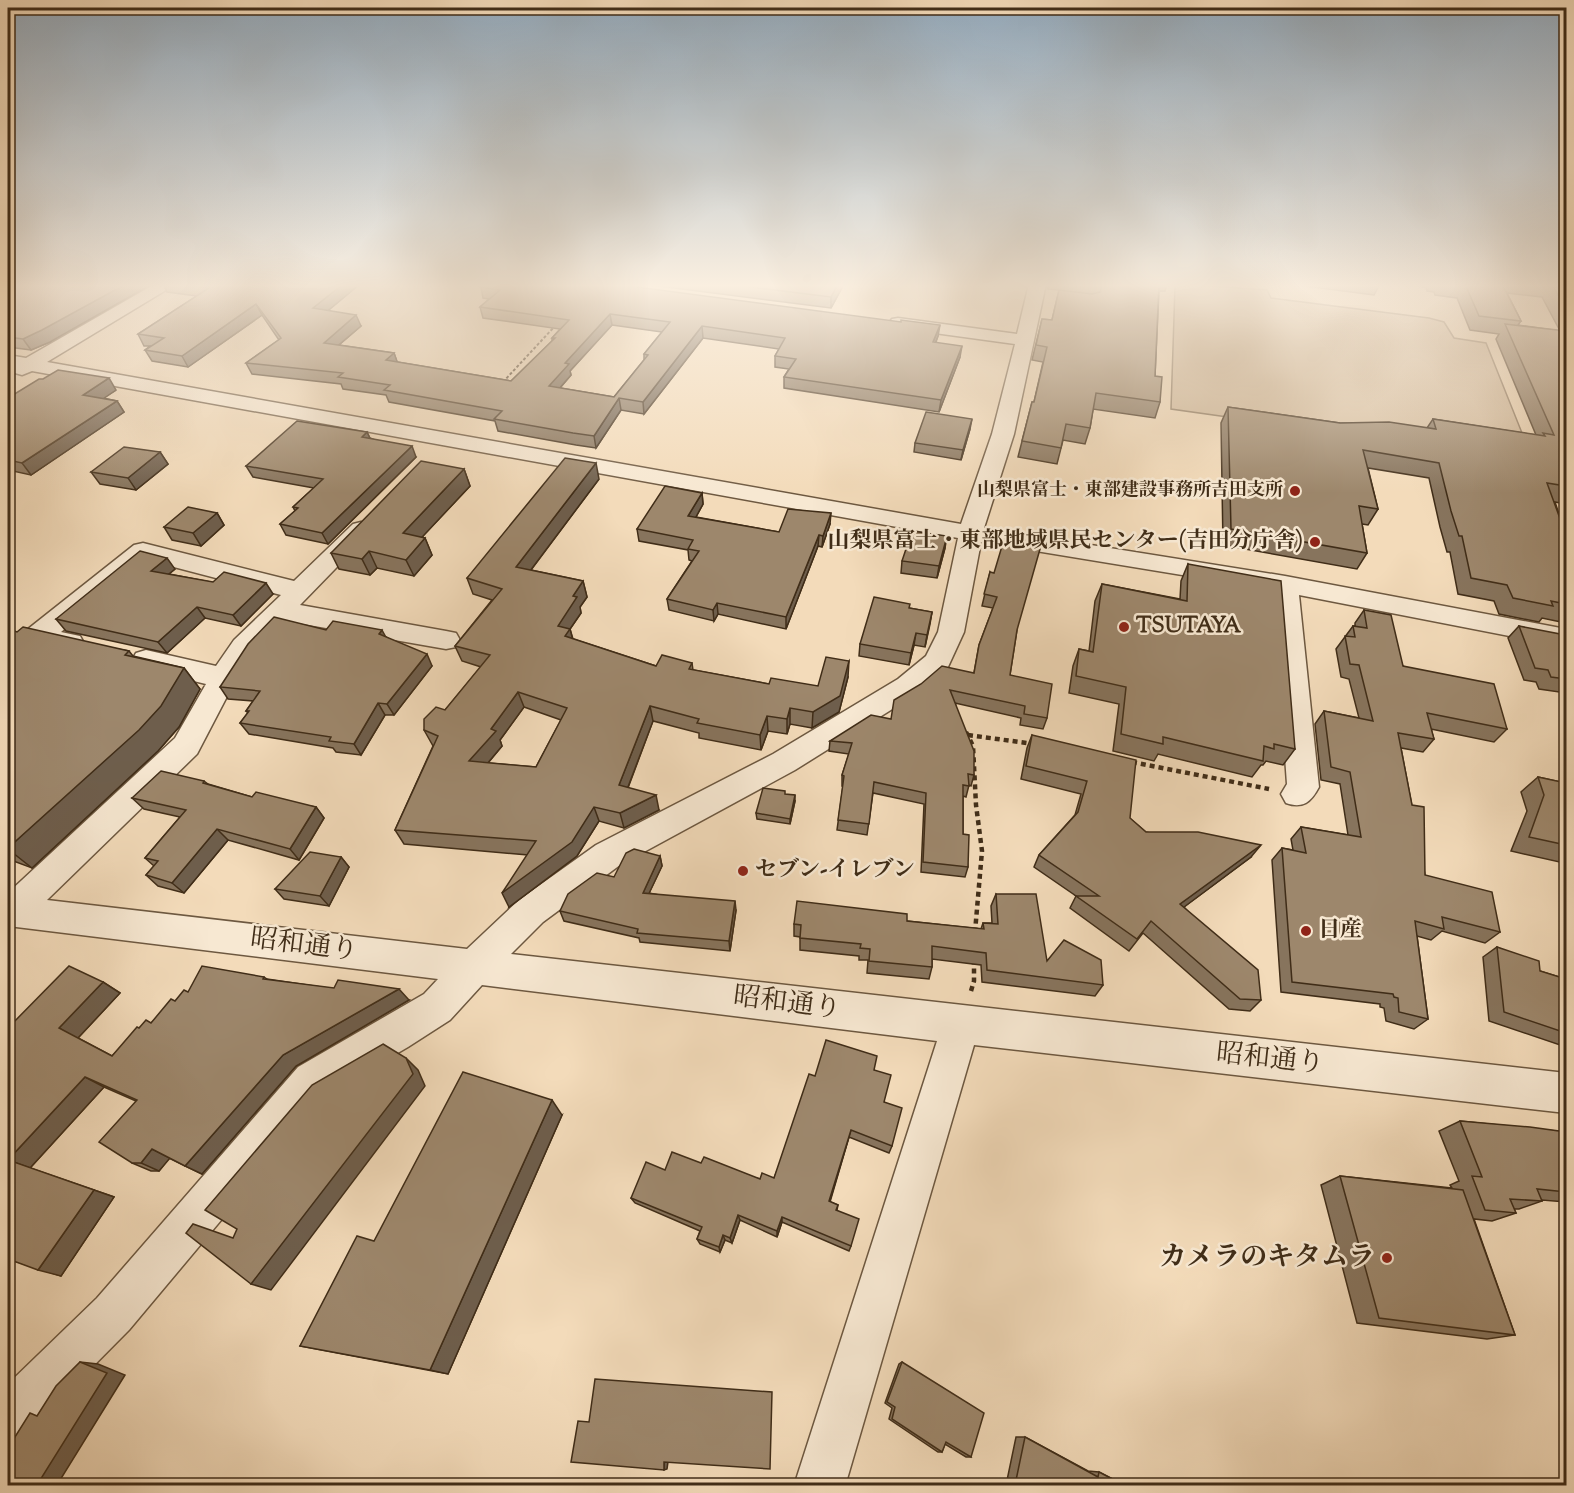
<svg xmlns="http://www.w3.org/2000/svg" width="1574" height="1493" font-family="'Sorts Mill Goudy','Noto Serif JP',serif">
<style>
.green{fill:#d5bd9e;stroke:#8a755b;stroke-width:1.5}
.lines{fill:none;stroke-linecap:round;stroke-linejoin:round}
.minor-casing{stroke:#6d5840;stroke-width:3}
.path-far1{stroke:#402d18;stroke-width:2;stroke-dasharray:3 2;stroke-linecap:butt}
.path{stroke:#402d18;stroke-width:4.5;stroke-dasharray:5 4;stroke-linecap:butt}
.minor{fill:#f7e8d2;fill-rule:evenodd}
.wall{fill:#87745d;stroke:#402d18;stroke-width:1.5;fill-rule:evenodd}
.shaded-wall{fill:#6e5e4c;stroke:#402d18;stroke-width:1.5}
.building{fill:#9d876c;stroke:#402d18;stroke-width:1.5;fill-rule:evenodd}
.poi-dot{fill:#8f2418;stroke:#f7e8d2;stroke-width:2}
.labels{text-anchor:middle;dominant-baseline:central;stroke-width:5;stroke-linejoin:round;paint-order:stroke}
.far-poi-label{font-size:18px;font-weight:bold;fill:#402d18;stroke:#f7e8d2;text-anchor:end}
.poi-label{font-size:22px;font-weight:bold;fill:#402d18;stroke:#f7e8d2;text-anchor:start}
.near-street-label{font-size:27px;fill:#402d18;stroke:#f7e8d2}
.near-poi-label{font-size:27px;font-weight:bold;fill:#402d18;stroke:#f7e8d2;text-anchor:end}
</style>
<rect width="100%" height="100%" fill="#f3dbba"/>
<filter id="stains"><feTurbulence type="fractalNoise" baseFrequency=".00333" numOctaves="4"/><feColorMatrix values="0 0 0 0 .2 0 0 0 0 .09 0 0 0 0 .02 0 0 0 .5 -.17"/></filter>
<radialGradient id="worn" r=".72"><stop offset=".6" stop-color="#630" stop-opacity="0"/><stop offset="1" stop-color="#630" stop-opacity=".3"/></radialGradient>
<path class="green" d="M1182,284L1267,290L1271,298L1429,318L1444,322L1454,338L1486,343L1526,443L1341,433L1171,409L1175,286Z"/>
<g class="lines">
<defs>
<path id="minor" d="M155,284H176L47,362L961,524L992,434L1015,344L898,328L892,327L889,323L892,319L898,318L1017,334L1029,284H1046L1014,434L984,528L1285,576L1566,629V647L1299,595L1319,787C1311,802 1303,809 1286,803L1281,794L1287,784L1273,590L981,542L964,632L947,669L918,693L795,770L620,865L543,922L511,954L1566,1073V1113L974,1045L845,1486H794L937,1041L482,985L450,1020L408,1047L326,1095L129,1330L25,1435L8,1442V1384L97,1298L298,1067L424,994L438,979L8,926V893L175,738L206,684L136,667L132,660L136,653L146,650L216,666L234,640L281,595L147,560L61,632L80,636L84,643L80,650L70,653L28,643L25,636L28,629L134,545L143,543L294,581L353,524L361,522L369,524L373,529L369,534L300,605L446,631L456,633L460,640L456,647L446,649L286,621L254,654L234,683L197,754L47,900L467,949L519,900L596,845L773,754L898,679L926,656L938,632L958,538L32,371L22,375L15,373L13,368L8,367V355L26,358Z"/>
</defs>
<use href="#minor" class="minor-casing"/>
<path class="path-far1" d="M503,382L555,326"/>
<g class="path">
<path d="M966,732L973,746L976,805L982,851L975,932"/>
<path d="M968,735L1034,744"/>
<path d="M1132,762L1269,789"/>
<path d="M971,991L974,981V960"/>
</g>
<use href="#minor" class="minor"/>
</g>
<g class="wall">
<path d="M8,284L50,342L31,350L8,347Z"/>
<path d="M163,284H360L328,310L361,326L339,345L394,353L397,362L511,381L552,341V338L560,329L483,318L480,307L489,299L483,298L481,287L938,336L936,342L960,357L939,412L784,388V377L789,369L775,367V356L779,349L703,338L644,414L621,410L596,448L576,445L498,431L495,421L389,402L386,395L343,389L341,384L252,374L246,363L279,340L262,315L188,367L152,361L145,350L150,346H144L138,334L197,296L167,292ZM612,325L662,332L644,354V360L614,397L560,388L571,375L570,371Z"/>
<path d="M643,284H844L831,308Z"/>
<path d="M1005,284H1029L1027,287Z"/>
<path d="M1046,284H1167L1165,291H1159L1155,376L1160,402L1155,418L1093,409L1090,428L1085,444L1063,440L1057,464L1018,457L1032,402H1034L1043,362L1032,360L1042,319L1052,320L1059,290L1048,289Z"/>
<path d="M1289,284H1380L1374,295Z"/>
<path d="M1391,284H1566V504L1555,502L1566,535V623L1542,618L1539,622L1499,614L1494,601L1458,594L1450,552H1447L1440,527L1429,478L1368,468L1378,509L1368,525L1362,524L1367,553L1357,569L1223,545L1221,423L1228,407L1340,423L1427,428L1433,419L1536,435L1496,339L1499,334L1470,330L1457,298L1435,295L1434,292L1427,291L1426,287ZM1507,293L1542,297L1560,331L1518,325L1521,321Z"/>
<path d="M116,390L103,398L117,401L124,412L31,475L8,470V398Z"/>
<path d="M970,429L961,460L914,452L915,443Z"/>
<path d="M367,432L370,438L416,457L328,544L286,535L280,524L295,511L293,507L314,488L253,477L246,466Z"/>
<path d="M160,452L168,464L136,490L100,484L91,472Z"/>
<path d="M464,469L470,486L422,537L425,538L432,555L414,576L377,568L370,575L339,569L331,553Z"/>
<path d="M599,479L531,570L583,581L587,597L580,607L581,613L570,629L573,639L656,666L692,663L693,670L769,684L818,686L848,677L839,712L812,728L790,724L787,734L768,731L761,750L699,738V733L653,721L628,788L659,810L624,828L599,821L577,856L509,907L528,855L404,844L395,830L433,746L424,730L445,710L481,667L462,661L455,646L492,600L473,594L467,578ZM524,707L561,720L536,767L488,763L502,746L500,740Z"/>
<path d="M702,493L703,504L696,517L779,532L830,524L822,547L818,546L786,629L718,614L714,621L669,610L667,599L692,561L689,560L688,550L639,541L637,529Z"/>
<path d="M217,513L224,525L201,546L172,540L164,527Z"/>
<path d="M945,548L937,578L901,573L902,561Z"/>
<path d="M1188,564L1295,749L1283,765L1266,761L1263,765H1261L1252,777L1158,754L1154,761L1113,751L1119,704L1069,693L1073,666L1079,649L1089,651L1095,601L1102,584L1180,599L1181,581Z"/>
<path d="M175,569L169,574L273,594L241,626L205,618L167,653L66,631L56,619Z"/>
<path d="M990,572L1017,630L1010,675L1047,718L1043,729L1020,725L1021,718L955,703L974,775L971,786L969,785L966,797L963,796V834L968,867L965,877L921,872L924,804L873,793L867,835L837,830L843,786H842V775L849,754L829,751L830,741L891,719L974,673L979,645L993,608L982,606Z"/>
<path d="M909,608L932,612L925,647L914,645L909,665L859,656L860,644Z"/>
<path d="M1364,610L1403,666L1507,729L1494,742L1431,729L1434,739L1423,752L1401,748L1425,875L1500,932L1485,943L1442,931L1431,940L1417,936L1428,1019L1414,1029L1386,1021L1384,1008L1380,1007V1004L1281,992L1272,860L1282,848L1293,850L1291,839L1301,827L1348,835L1340,784L1321,780L1315,724L1324,711L1359,718L1349,679L1341,677L1336,649L1353,626H1355V623Z"/>
<path d="M1519,626L1566,648V693L1539,689L1536,682L1524,680L1508,638Z"/>
<path d="M8,629L17,632L129,651L133,656L184,668L200,689L179,727L158,751L32,868L8,859Z"/>
<path d="M326,630L386,637L432,666L394,715H385L361,755L336,752L333,748L249,734L240,723L248,713L246,711L253,701L228,699L220,687Z"/>
<path d="M1032,735L1146,832L1251,857L1184,907L1261,1000L1250,1011L1229,1009L1143,933L1129,951L1070,908L1076,896L1034,867L1039,855L1075,815L1081,794L1021,779L1027,748Z"/>
<path d="M1538,777L1566,783V861L1564,863L1511,851L1527,811L1521,792Z"/>
<path d="M204,781L208,784L252,797L316,807L324,818L299,860L228,840L184,893L158,886L146,875L154,866L145,858L180,817L144,809L132,798Z"/>
<path d="M795,801L790,824L757,819L756,813Z"/>
<path d="M660,856L662,866L649,893L736,910L730,951L640,942L639,938L564,921L560,911L614,877Z"/>
<path d="M341,857L349,867L329,906L284,899L275,889Z"/>
<path d="M996,894L1047,961L1103,985L1095,996L982,982L981,965L932,959V967L929,979L867,973L868,960H859V956L800,950V937L794,936V924L907,921L981,929L983,923H992L991,906Z"/>
<path d="M1497,947L1540,971L1566,979V1047L1489,1021L1483,957Z"/>
<path d="M264,977L267,979L409,1000L296,1066L202,1174L169,1158L159,1171H151L132,1163L136,1101L104,1087L30,1168L114,1197L61,1276L8,1259V1028L103,982L120,993L78,1038L112,1056L139,1028L151,1023L175,1001L188,992Z"/>
<path d="M874,1070L884,1102L892,1146L889,1153L849,1137L830,1202L838,1205L837,1210L851,1246L849,1251L782,1222L777,1237L740,1220L732,1243L725,1240L720,1252L700,1244L697,1239L700,1231L635,1203L631,1198L665,1170L701,1163L760,1179L774,1178L815,1076Z"/>
<path d="M562,1115L448,1374L300,1346L374,1241Z"/>
<path d="M1460,1121L1566,1132V1202L1542,1200V1201L1519,1209H1514L1516,1213L1492,1221L1474,1219L1515,1335L1487,1339L1357,1323L1321,1185L1340,1176L1452,1188L1450,1185L1459,1181L1439,1131Z"/>
<path d="M902,1362L971,1457H966L945,1444L942,1452H938L889,1419L892,1408L885,1403L899,1364Z"/>
<path d="M1016,1437H1025L1088,1471L1099,1472L1124,1485H1006Z"/>
</g>
<g class="shaded-wall">
<path d="M126,284H152L50,342L31,350L23,339Z"/>
<path d="M343,284H360L318,319L313,308Z"/>
<path d="M838,284H844L831,308V297Z"/>
<path d="M256,304L262,315L188,367L182,356Z"/>
<path d="M610,314L612,325L570,371L571,375L551,398L549,386L565,363Z"/>
<path d="M356,315L361,326L328,354L324,343Z"/>
<path d="M940,325L938,336L931,353L933,342Z"/>
<path d="M702,326L703,338L644,414L643,402Z"/>
<path d="M962,346L960,357L939,412L941,400Z"/>
<path d="M394,353L398,364L386,360Z"/>
<path d="M109,378L116,390L91,407L83,395Z"/>
<path d="M619,398L621,410L596,448L594,436Z"/>
<path d="M117,401L124,412L31,475L22,463Z"/>
<path d="M972,419L970,429L961,460L963,450Z"/>
<path d="M367,432L372,443L362,437Z"/>
<path d="M412,446L416,457L328,544L322,533Z"/>
<path d="M160,452L168,464L136,490L128,478Z"/>
<path d="M596,463L599,479L521,583L516,567Z"/>
<path d="M464,469L470,486L410,550L403,533Z"/>
<path d="M702,493L703,504L690,528L688,516Z"/>
<path d="M217,513L224,525L201,546L193,533Z"/>
<path d="M831,513L830,524L822,547L823,536Z"/>
<path d="M819,535L818,546L786,629V617Z"/>
<path d="M947,536L945,548L937,578L939,566Z"/>
<path d="M425,538L432,555L414,576L406,560Z"/>
<path d="M369,551L377,568L370,575L362,559Z"/>
<path d="M167,558L175,569L159,582L151,571Z"/>
<path d="M583,581L587,597L580,607L581,613L570,629L574,645L569,652L558,626L573,596Z"/>
<path d="M266,583L273,594L241,626L233,615Z"/>
<path d="M717,603L718,614L714,621L713,610Z"/>
<path d="M197,607L205,618L167,653L158,642Z"/>
<path d="M932,612L930,624L925,647L927,635Z"/>
<path d="M382,630L388,641L379,634Z"/>
<path d="M916,633L914,645L909,665L911,653Z"/>
<path d="M427,654L432,666L394,715L387,704Z"/>
<path d="M849,661L848,677L839,712L812,728L813,712Z"/>
<path d="M184,668L200,689L179,727L158,751L32,868L8,849Z"/>
<path d="M518,692L524,707L500,740L502,746L476,777L469,761L491,729Z"/>
<path d="M378,703L385,715L361,755L354,744Z"/>
<path d="M650,706L653,721L623,800L619,785Z"/>
<path d="M790,708V724L787,734V719Z"/>
<path d="M767,716L768,731L761,750L760,735Z"/>
<path d="M656,795L659,810L624,828L620,813Z"/>
<path d="M795,795V801L790,824V819Z"/>
<path d="M316,807L324,818L299,860L290,849Z"/>
<path d="M594,807L599,821L577,856L509,907L502,893Z"/>
<path d="M217,829L228,840L184,893L172,883Z"/>
<path d="M1261,845L1251,857L1172,916L1180,904Z"/>
<path d="M660,856L662,866L645,902L643,893Z"/>
<path d="M341,857L349,867L329,906L320,896Z"/>
<path d="M735,901L736,910L730,951L729,941Z"/>
<path d="M103,982L120,993L77,1039L59,1028Z"/>
<path d="M399,989L409,1000L296,1066L202,1174L185,1166L283,1055Z"/>
<path d="M406,1058L418,1070L425,1086L271,1290L251,1284Z"/>
<path d="M85,1077L104,1087L30,1168L8,1160Z"/>
<path d="M552,1100L562,1115L448,1374L430,1370Z"/>
<path d="M851,1130L849,1137L828,1207L829,1201Z"/>
<path d="M152,1149L170,1158L159,1171L141,1163Z"/>
<path d="M94,1190L114,1197L61,1276L38,1270Z"/>
<path d="M738,1215L740,1220L732,1243L730,1238Z"/>
<path d="M782,1217V1222L777,1237V1231Z"/>
<path d="M723,1235L725,1240L720,1252L719,1247Z"/>
<path d="M80,1362L98,1364L125,1375L57,1485H37Z"/>
<path d="M664,1462H668L667,1469L664,1470Z"/>
</g>
<g class="building">
<path d="M8,284H126L42,330L23,339L8,337Z"/>
<path d="M181,284H343L313,308L356,315L324,343L394,353L386,360L511,381L555,338H552L569,320L480,307L500,290L481,287L485,284H614L901,322V320L940,325L933,342L962,346L941,400L784,377L796,359L775,356L785,338L702,326L643,402L619,398L594,436L573,433L494,419L502,411L384,390L390,385L338,377L343,373L246,363L281,338L256,304L182,356L145,350L164,338L138,334L209,288ZM610,314L670,322L644,354L648,355L614,397L549,386L569,364L565,363Z"/>
<path d="M727,284H838L831,297Z"/>
<path d="M1101,284H1159L1155,376L1162,377L1160,402L1096,393L1090,428L1066,424L1061,448L1022,441L1032,402H1034L1047,347L1036,345L1042,319L1052,320L1059,290L1092,294L1100,292L1103,285Z"/>
<path d="M1464,284H1502L1521,321L1479,316L1465,284Z"/>
<path d="M1552,284H1566V309Z"/>
<path d="M1505,324L1566,331V486L1547,483L1566,535V604L1551,601L1553,606L1513,598L1507,585L1471,578L1462,536H1459L1451,511L1439,463L1363,450L1378,509L1359,506L1367,553L1231,529L1228,407L1340,423L1389,422L1436,429L1433,419L1545,436L1543,433L1554,435Z"/>
<path d="M58,370L109,378L83,395L117,401L22,463L8,460V398L39,379H43Z"/>
<path d="M926,412L972,419L963,450L915,443Z"/>
<path d="M297,421L367,432L362,437L412,446L322,533L280,524L298,508L293,507L323,479L246,466Z"/>
<path d="M124,447L160,452L128,478L91,472Z"/>
<path d="M565,458L596,463L516,567L583,581L573,596L577,597L558,626L570,629L565,636L656,666L662,655L692,663L689,669L769,684L771,678L818,686L826,657L849,661L840,696L813,712L790,708L787,719L767,716L760,735L697,723L699,719L650,706L619,785L656,795L620,813L594,807L572,842L502,893L536,841L395,830L438,736L424,730V719L436,707L445,710L490,655L455,646L502,589L467,578ZM518,692L567,708L536,767L469,761L496,731L491,729Z"/>
<path d="M421,461L464,469L403,533L425,538L406,560L369,551L362,559L331,553Z"/>
<path d="M665,486L702,493L688,516L779,532L788,509L831,513L823,536L819,535L786,617L717,603L713,610L667,599L699,551L688,549L693,540L637,529Z"/>
<path d="M188,507L217,513L193,533L164,527Z"/>
<path d="M912,531L947,536L939,566L902,561Z"/>
<path d="M1005,536L1042,542L1017,630L1010,675L1052,684L1047,718L1024,714L1025,706L950,690L974,751V775L968,774L969,786L963,785V834L969,835L968,867L923,862L926,793L874,782L869,824L838,820L844,776L842,775L852,743L830,741L871,715L891,719L894,700L921,684L942,666L974,673L979,645L997,597L984,594L990,572L994,573Z"/>
<path d="M140,551L167,558L151,571L213,582L224,572L266,583L233,615L197,607L158,642L56,619Z"/>
<path d="M1188,564L1281,581L1295,749L1274,744V749L1264,746L1263,761L1163,737V744L1121,734L1126,687L1076,676L1079,649L1093,652L1102,584L1187,601Z"/>
<path d="M874,597L910,604L909,608L932,612L927,635L916,633L911,653L860,644Z"/>
<path d="M1364,610L1391,615L1403,666L1494,684L1507,729L1427,713L1434,739L1398,733L1412,805L1424,807L1425,875L1492,892L1500,932L1442,917L1444,929L1415,921L1428,1019L1399,1012L1398,998L1394,997L1393,994L1292,982L1282,848L1306,853L1301,827L1361,837L1350,772L1331,767L1324,711L1373,721L1359,665L1350,664L1345,636L1355,637L1353,626L1367,628Z"/>
<path d="M274,617L326,630L333,621L382,630L379,634L427,654L387,704L378,703L354,744L329,741L331,737L240,723L249,711H246L260,691L220,687L248,644Z"/>
<path d="M1519,626L1560,634L1566,648V679L1551,677L1548,670L1535,668Z"/>
<path d="M23,627L129,651L125,655L184,668L161,706L139,730L8,848V629L17,632Z"/>
<path d="M1032,735L1136,760L1130,818L1146,832H1198L1261,845L1180,904L1258,970L1261,1000L1240,999L1151,921L1137,939L1076,896H1099L1039,855L1078,812L1087,781L1026,766Z"/>
<path d="M161,771L204,781L203,783L252,797L256,792L316,807L290,849L217,829L172,883L146,875L158,861L145,858L186,810L132,798Z"/>
<path d="M1538,777L1566,783V845L1529,837L1544,795Z"/>
<path d="M763,788L785,791V794L795,795L790,819L756,813Z"/>
<path d="M634,849L660,856L643,893L735,901L729,941L637,933L638,929L560,911L568,894L597,873L614,877L626,853Z"/>
<path d="M310,852L341,857L320,896L275,889Z"/>
<path d="M996,894H1036L1047,961L1064,940L1101,960L1103,985L987,970L986,953L932,946V967L869,961L870,949L860,948L861,944L800,938L801,925L794,924L797,901L907,914V921L984,929L983,923L998,924Z"/>
<path d="M1497,947L1539,961L1540,971L1566,979V1033L1504,1012Z"/>
<path d="M69,966L103,982L59,1028L112,1056L137,1027L139,1028L146,1020L151,1023L171,999L175,1001L184,990L188,992L202,966L264,977L263,979L334,988L338,980L399,989L283,1055L185,1166L152,1149L141,1163H132L99,1142L137,1100L85,1077L8,1160L94,1190L38,1270L8,1259V1028Z"/>
<path d="M826,1040L877,1056L874,1070L891,1075L884,1102L902,1108L892,1146L851,1130L829,1201L838,1205L836,1210L859,1219L851,1246L782,1217L777,1231L738,1215L730,1238L723,1235L719,1247L697,1239L702,1227L631,1198L646,1162L665,1170L672,1152L701,1163L704,1157L760,1179L762,1173L774,1178L809,1074L815,1076Z"/>
<path d="M383,1044L406,1058L413,1074L251,1284L186,1233L193,1224L233,1238L237,1229L205,1210L312,1085Z"/>
<path d="M463,1072L552,1100L430,1370L300,1346L357,1236L374,1241Z"/>
<path d="M1460,1121L1530,1127L1566,1132V1192L1537,1189L1542,1201L1510,1199L1516,1213L1485,1210L1472,1176L1482,1177Z"/>
<path d="M1340,1176L1463,1190L1515,1335L1379,1318Z"/>
<path d="M80,1362L107,1373L37,1485H8V1448L30,1413L37,1416L56,1386Z"/>
<path d="M902,1362L984,1413L971,1457L946,1442L942,1452L892,1419L895,1407L887,1402Z"/>
<path d="M595,1379L772,1392L770,1469L664,1462V1470L571,1462L578,1421L589,1422Z"/>
<path d="M1025,1437L1098,1477L1099,1472L1124,1485H1015Z"/>
</g>
<linearGradient id="sky" x2="0" y2="1"><stop stop-color="#94acc0"/><stop offset="0.58" stop-color="#faefe0"/><stop offset="1" stop-color="#faefe0" stop-opacity="0"/></linearGradient>
<rect width="1574" height="493" fill="url(#sky)"/>
<g class="poi-dot">
<circle cx="1295" cy="491" r="6"/>
<circle cx="1315" cy="542" r="6"/>
<circle cx="1124" cy="627" r="6"/>
<circle cx="743" cy="871" r="6"/>
<circle cx="1306" cy="931" r="6"/>
<circle cx="1387" cy="1258" r="6"/>
</g>
<g class="labels">
<g class="far-poi-label">
<text x="1283" y="491">山梨県富士・東部建設事務所吉田支所</text>
</g>
<g class="poi-label">
<text x="1303" y="542" text-anchor="end">山梨県富士・東部地域県民センター(吉田分庁舎)</text>
<text x="1136" y="627">TSUTAYA</text>
<text x="755" y="871">セブン-イレブン</text>
<text x="1318" y="931">日産</text>
</g>
<g class="near-street-label">
<text transform="translate(304 946) rotate(7)">昭和通り</text>
<text transform="translate(787 1004) rotate(7)">昭和通り</text>
<text transform="translate(1270 1060) rotate(6)">昭和通り</text>
</g>
<g class="near-poi-label">
<text x="1375" y="1258">カメラのキタムラ</text>
</g>
</g>
<rect width="1574" height="1493" fill="none" stroke="#f3dbba" stroke-width="30"/>
<rect x="9" y="9" width="1556" height="1475" fill="none" stroke="#402d18" stroke-width="3"/>
<rect x="15" y="15" width="1544" height="1463" fill="none" stroke="#402d18" stroke-width="1.5"/>
<rect width="100%" height="100%" filter="url(#stains)"/>
<rect width="100%" height="100%" fill="url(#worn)"/>
</svg>
